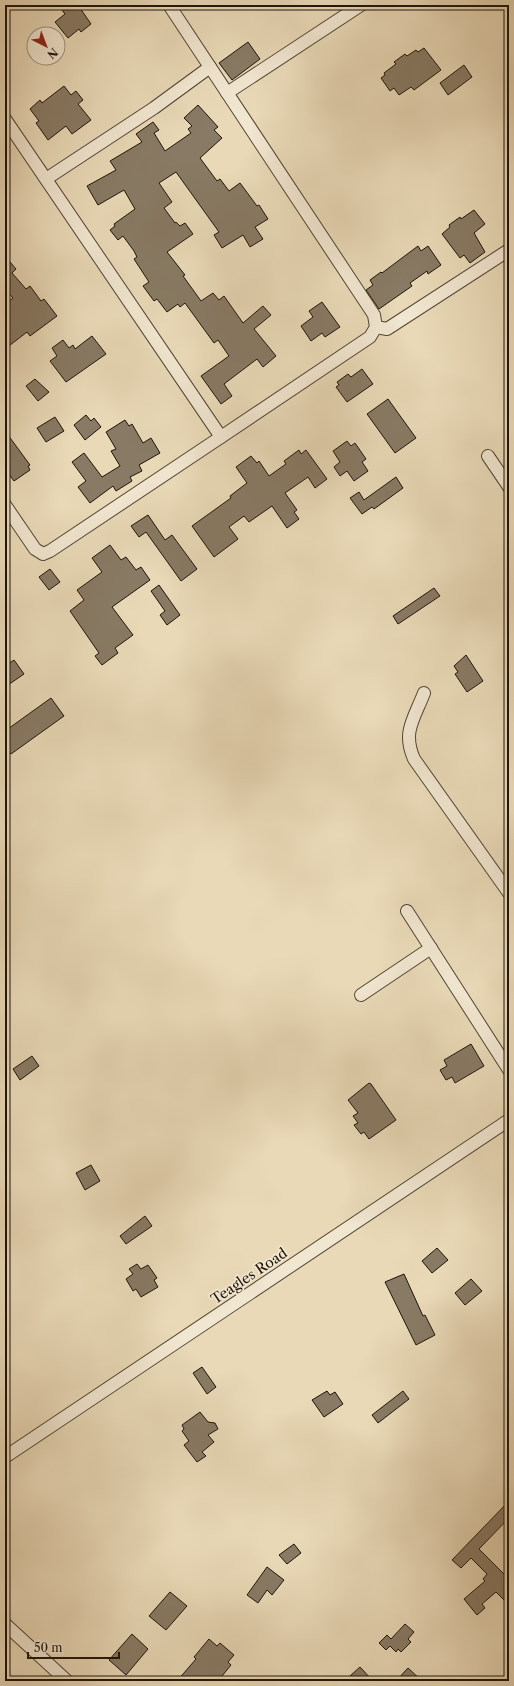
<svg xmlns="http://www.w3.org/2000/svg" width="514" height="1686" font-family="'Libre Caslon Text',serif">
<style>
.building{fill:#887a64;stroke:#1e140a}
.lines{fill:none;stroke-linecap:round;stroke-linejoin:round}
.street-casing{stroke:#514535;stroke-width:14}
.street{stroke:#f1e6d0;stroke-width:12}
.labels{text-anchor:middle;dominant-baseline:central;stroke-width:3.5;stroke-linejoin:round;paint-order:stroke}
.street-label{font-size:14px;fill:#1e140a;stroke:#f1e6d0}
</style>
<rect width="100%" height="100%" fill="#e9d9b7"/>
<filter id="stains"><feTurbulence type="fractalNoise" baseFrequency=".005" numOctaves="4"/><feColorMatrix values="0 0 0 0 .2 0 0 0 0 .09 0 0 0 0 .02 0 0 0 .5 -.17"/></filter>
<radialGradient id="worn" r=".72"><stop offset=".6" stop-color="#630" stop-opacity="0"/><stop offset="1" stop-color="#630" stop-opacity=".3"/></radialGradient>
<g class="building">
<path d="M58,5H78L91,24L81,32L79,29L68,38L55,22L65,14Z"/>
<path d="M248,42L260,59L232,80L219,63Z"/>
<path d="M424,48L441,70L414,90L411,87L399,95L394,88L390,91L381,78L385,75L384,73L396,64L394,62L405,54L407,56L416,50L418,52Z"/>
<path d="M464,65L472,77L448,95L440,83Z"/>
<path d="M64,86L71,95L76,91L83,100L78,104L91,120L72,134L66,126L48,140L36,123L39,121L30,109L40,100L42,103Z"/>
<path d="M198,105L218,127L214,130L222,138L200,158L217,181L220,179L229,191L240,183L257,206L259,205L268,219L255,227L263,239L250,247L243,235L222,248L214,235L219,232L176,172L159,183L172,202L164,208L175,223L176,222L180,226L185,223L193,234L167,252L185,275L183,276L201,301L213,293L219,300L224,296L243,323L263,306L271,315L254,329L276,356L263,367L257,359L224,384L232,396L221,404L201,376L229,356L218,340L214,343L185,303L180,307L178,304L167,312L157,299L154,301L143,286L149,282L134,259L137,257L134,251L123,236L118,240L110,230L115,226L114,224L135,209L124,190L98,205L87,186L116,170L110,161L142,142L136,134L153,122L159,130L154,133L165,151L191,133L188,129L192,126L184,118Z"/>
<path d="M474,210L485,224L474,233L485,252L470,263L464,255L460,258L442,234L450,227L449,225L460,217L461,219Z"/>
<path d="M418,246L421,251L428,246L441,265L428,274L427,271L410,283L412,286L379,309L366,290L373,285L370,280L381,272L382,273Z"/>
<path d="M5,256L16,269L12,273L26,289L30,286L41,301L44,299L57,316L30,336L27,332L5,349V304L13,298L5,289Z"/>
<path d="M322,302L340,327L325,337L322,333L311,341L301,326L313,317L309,311Z"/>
<path d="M92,336L106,354L66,382L50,361L57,356L52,348L63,340L69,348L73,345L75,349Z"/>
<path d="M362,369L373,384L347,402L336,387L339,385L337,382L348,374L351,377Z"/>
<path d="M35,379L49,392L38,401L26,386Z"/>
<path d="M388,399L416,438L395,453L367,414Z"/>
<path d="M86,415L91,421L94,418L101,427L85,440L74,425Z"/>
<path d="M55,417L64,431L46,442L37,428Z"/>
<path d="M125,420L129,426L132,424L143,443L151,438L160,453L139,465L142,471L130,477L132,481L116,491L113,486L90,503L78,487L86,481L72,462L84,453L102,477L120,466L111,451L116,449L106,432Z"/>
<path d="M5,431L30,465L28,466L30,470L14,481L5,469Z"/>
<path d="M347,441L351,446L355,443L366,459L362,462L368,471L354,481L347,471L340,476L334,467L340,462L333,451Z"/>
<path d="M299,450L301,454L306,450L327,479L315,488L308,477L285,493L297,510L294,512L299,519L287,528L272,506L249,522L244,516L229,527L238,539L214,557L192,526L231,498L230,496L247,483L236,467L251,456L257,463L259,461L269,476L286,464L284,461Z"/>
<path d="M396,477L403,488L374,509L372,507L362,514L350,498L359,492L364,500Z"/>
<path d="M148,515L165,540L172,535L197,569L181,581L146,532L139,537L131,526Z"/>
<path d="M110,545L121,560L126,557L136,570L141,567L150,580L112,607L133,635L115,648L118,653L102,665L95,656L99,653L70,611L84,600L77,590L102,572L92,558Z"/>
<path d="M50,569L60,582L49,590L39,577Z"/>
<path d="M159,585L180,615L167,625L160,615L165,611L151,591Z"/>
<path d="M434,588L440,596L398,624L393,616Z"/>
<path d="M466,655L483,681L467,692L455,674L458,672L454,666Z"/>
<path d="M14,660L24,674L5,687V666Z"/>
<path d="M51,698L64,716L11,754L5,746V731Z"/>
<path d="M471,1044L484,1066L455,1083L452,1077L446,1080L440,1070L447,1066L444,1060Z"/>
<path d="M32,1056L39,1066L20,1080L13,1069Z"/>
<path d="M369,1083L371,1084L396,1120L369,1139L364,1132L361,1134L354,1125L358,1123L353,1116L358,1113L348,1100Z"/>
<path d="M91,1165L100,1181L85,1190L76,1173Z"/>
<path d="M145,1216L152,1226L126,1244L120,1236Z"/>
<path d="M437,1248L448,1260L432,1273L422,1261Z"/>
<path d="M137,1264L141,1269L148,1265L157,1278L154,1280L158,1287L141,1297L136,1289L133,1291L126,1279L133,1274L129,1269Z"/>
<path d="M404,1274L423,1316L425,1315L435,1335L416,1345L385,1282Z"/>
<path d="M471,1279L482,1291L465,1305L455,1293Z"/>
<path d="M202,1367L216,1387L207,1394L193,1373Z"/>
<path d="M327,1391L330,1395L335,1392L343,1404L324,1417L312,1400Z"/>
<path d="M403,1391L409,1399L378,1423L372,1415Z"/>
<path d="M200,1412L208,1422L215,1423L218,1429L208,1435L214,1442L202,1452L206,1456L197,1462L184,1445L189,1441L182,1431L184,1429L182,1425Z"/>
<path d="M509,1501V1518L479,1549L506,1576L505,1577L508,1580L504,1584L509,1588V1605L496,1592L482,1604L485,1608L477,1615L464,1599L485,1581L483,1579L487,1574L471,1558L461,1568L452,1560Z"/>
<path d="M294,1544L301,1553L287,1564L279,1555Z"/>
<path d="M267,1567L284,1580L272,1595L267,1590L258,1603L247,1595Z"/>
<path d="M170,1592L187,1606L166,1630L149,1616Z"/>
<path d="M405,1624L414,1632L408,1639L411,1642L401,1652L398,1649L396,1652L390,1646L386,1650L379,1643L387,1635L391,1639Z"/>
<path d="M132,1634L148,1649L126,1675L109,1660Z"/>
<path d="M209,1639L217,1646L220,1643L234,1655L228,1662L231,1665L218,1681H177L196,1659L194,1657Z"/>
<path d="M360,1667L373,1681H355L350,1676Z"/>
<path d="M408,1668L422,1681H396Z"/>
</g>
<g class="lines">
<defs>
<g id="street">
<path d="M227,93L361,5"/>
<path d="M5,119L221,437L370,337L376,327L374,315L169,5"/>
<path d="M46,179L154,108L210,67"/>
<path d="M376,327L387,329L509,250"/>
<path d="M488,456L509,487"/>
<path d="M5,505L35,549L43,554L50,551L221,437"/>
<path d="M424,693C414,719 402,732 414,759L509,893"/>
<path d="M407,911L509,1070"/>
<path d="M361,995L431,948"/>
<path d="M5,1457L509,1120"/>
<path d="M5,1624L67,1681"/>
</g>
</defs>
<use href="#street" class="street-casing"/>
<use href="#street" class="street"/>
</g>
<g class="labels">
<g class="street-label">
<text transform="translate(249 1276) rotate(-34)">Teagles Road</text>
</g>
</g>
<rect width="514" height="1686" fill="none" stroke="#e9d9b7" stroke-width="20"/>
<rect x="6" y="6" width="502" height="1674" fill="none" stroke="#1e140a" stroke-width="2"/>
<rect x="10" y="10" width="494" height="1666" fill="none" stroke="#1e140a"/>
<g transform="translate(46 46) rotate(138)"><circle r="19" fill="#f1e6d0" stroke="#9d9281"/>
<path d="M0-3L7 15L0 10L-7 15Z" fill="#8f2418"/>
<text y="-6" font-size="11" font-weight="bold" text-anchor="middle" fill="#1e140a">N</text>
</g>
<path d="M28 1652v6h91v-6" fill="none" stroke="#1e140a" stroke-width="2"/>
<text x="34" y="1652" font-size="12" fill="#1e140a" stroke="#f1e6d0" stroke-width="3" paint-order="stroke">50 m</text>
<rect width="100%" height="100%" filter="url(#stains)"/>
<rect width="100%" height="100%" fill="url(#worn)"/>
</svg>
